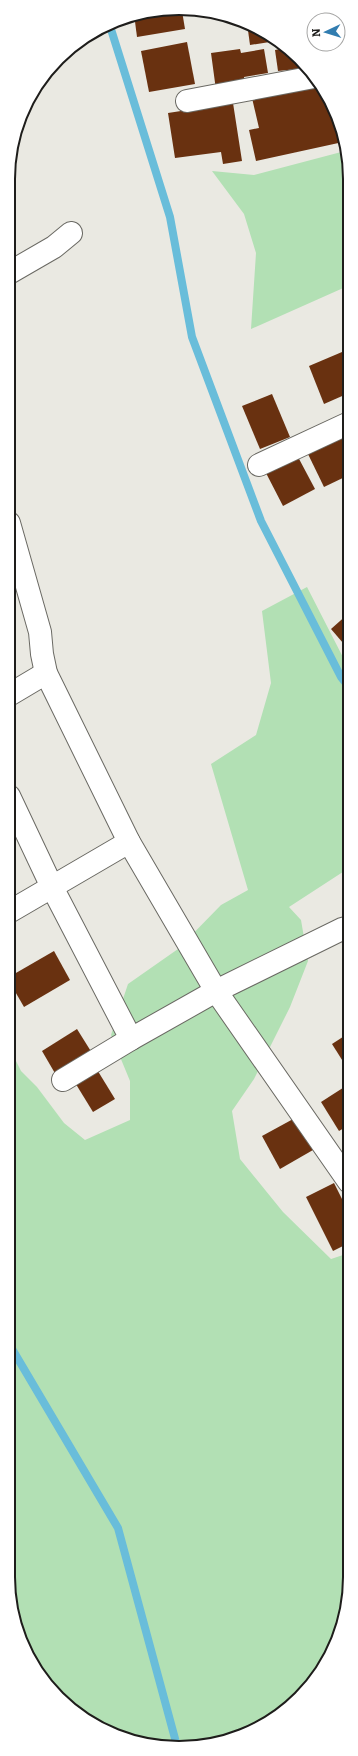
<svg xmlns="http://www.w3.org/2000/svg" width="358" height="1756" font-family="Bitter,serif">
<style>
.green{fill:#b2e0b4}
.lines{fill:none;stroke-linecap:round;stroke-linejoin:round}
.stream{stroke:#69bdda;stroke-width:8}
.building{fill:#693110}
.minor-casing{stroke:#6a6963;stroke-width:24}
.minor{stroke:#fff;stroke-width:22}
.rim{fill:none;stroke:#1e1d1b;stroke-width:2}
</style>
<rect width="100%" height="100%" fill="#eae9e2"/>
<g class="green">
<path d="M345,151L350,168V285L251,329L256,253L244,214L212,171L254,175Z"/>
<path d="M307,587L349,669V868L289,907L301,920L308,961L290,1007L254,1079L232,1111L240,1159L283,1212L331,1259L349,1253V1599L332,1653L292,1706L234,1739L168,1748L104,1730L58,1698L21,1642L8,1577L9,1047L21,1071L37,1087L64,1123L85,1140L130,1120V1081L111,1035L128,984L178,949L221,905L248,890L211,764L256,735L271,683L262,611Z"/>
</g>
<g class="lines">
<g class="stream">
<path d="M110,26L170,217L192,337L261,521L341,677L349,687"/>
<path d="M8,1342L118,1528L177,1746"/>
</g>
</g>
<g class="building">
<path d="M182,11L185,29L137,37L134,14Z"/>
<path d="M247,23L254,26L276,41L250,45Z"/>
<path d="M187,42L195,84L149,92L141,51Z"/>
<path d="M286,48L300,58L307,68L278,71L275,50Z"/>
<path d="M240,49L241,53L264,49L268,73L244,77L245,86L216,90L211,53Z"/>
<path d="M318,84L332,104L343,142L256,161L249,130L259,128L252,98Z"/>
<path d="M233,103L242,161L223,164L221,152L175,158L168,113Z"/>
<path d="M342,352L349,369V393L324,404L309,366Z"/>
<path d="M272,394L290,437L260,449L242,406Z"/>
<path d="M349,431V475L324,487L307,452Z"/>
<path d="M298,457L315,489L283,506L266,473Z"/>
<path d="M349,613V650L331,629Z"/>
<path d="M54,951L70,980L24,1007L9,981V977Z"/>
<path d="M77,1029L92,1053L56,1075L42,1051Z"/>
<path d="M349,1033V1071L332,1044Z"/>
<path d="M96,1068L115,1099L93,1112L74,1081Z"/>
<path d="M349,1084V1125L339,1131L321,1102Z"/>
<path d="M295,1118L313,1150L280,1169L262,1136Z"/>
<path d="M334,1183L346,1207L349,1206V1243L333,1251L306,1197Z"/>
</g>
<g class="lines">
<defs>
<g id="minor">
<path d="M187,101L314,77"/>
<path d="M9,273L54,247L71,233"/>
<path d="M259,465L349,423"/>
<path d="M9,523L40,632L42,654L46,673L129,842L216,991L349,1182"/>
<path d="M9,695L46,673"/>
<path d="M9,796L52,887L131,1039"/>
<path d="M9,912L129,842"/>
<path d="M63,1080L131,1039L216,991L342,929L349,927"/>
</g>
</defs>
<use href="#minor" class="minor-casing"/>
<use href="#minor" class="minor"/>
</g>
<path d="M0 0H358V1756H0ZM179 15H179A164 164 0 0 1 343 179V1577A164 164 0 0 1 179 1741H179A164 164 0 0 1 15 1577V179A164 164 0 0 1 179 15Z" fill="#fff" fill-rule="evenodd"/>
<path class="rim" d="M179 15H179A164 164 0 0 1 343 179V1577A164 164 0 0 1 179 1741H179A164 164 0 0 1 15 1577V179A164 164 0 0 1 179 15Z"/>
<g transform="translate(326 32) rotate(266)"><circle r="19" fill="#ffffff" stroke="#a5a5a4"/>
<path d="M0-3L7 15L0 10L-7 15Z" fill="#317db0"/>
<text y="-6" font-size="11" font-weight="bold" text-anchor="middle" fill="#1e1d1b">N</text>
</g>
</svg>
